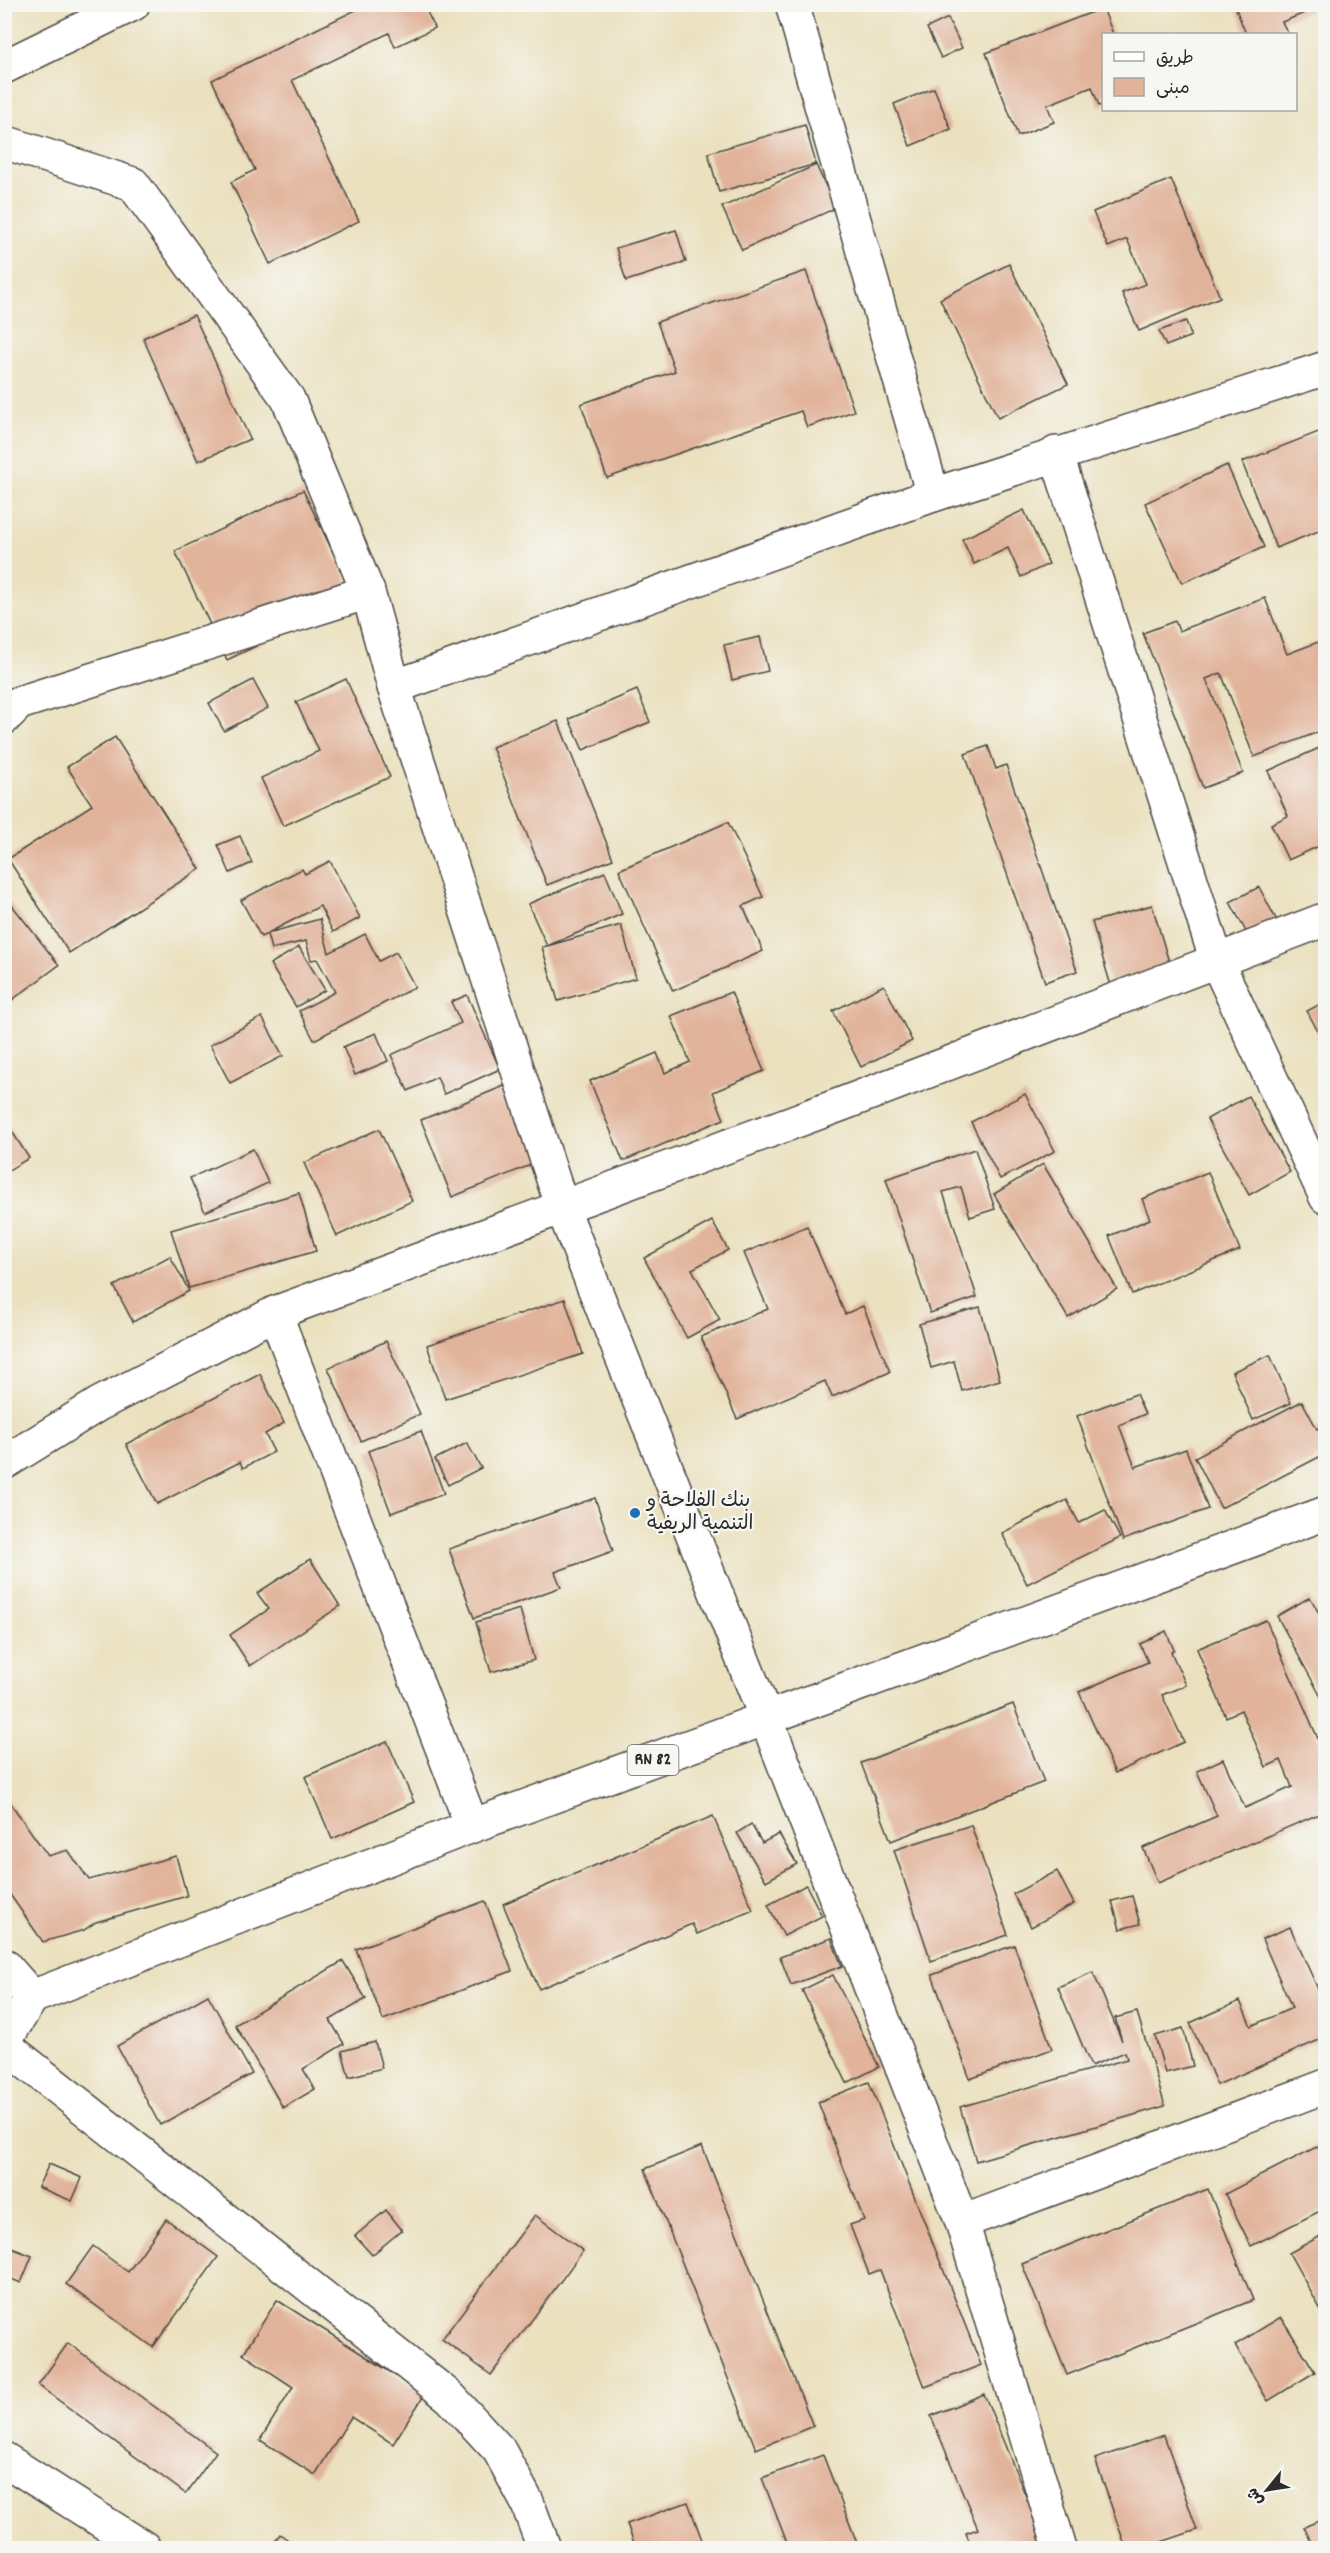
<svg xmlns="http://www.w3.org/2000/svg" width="1330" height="2553" font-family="Dekko,'Playpen Sans Arabic',sans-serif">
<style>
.building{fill:#e1b39a}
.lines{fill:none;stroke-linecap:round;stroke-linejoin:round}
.minor-casing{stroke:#484641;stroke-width:36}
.major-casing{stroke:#484641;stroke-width:36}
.minor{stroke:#fff;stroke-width:33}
.major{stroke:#fff;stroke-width:33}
.poi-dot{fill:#1f6fb2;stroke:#f6f6f2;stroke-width:2}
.labels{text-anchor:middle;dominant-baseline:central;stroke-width:4.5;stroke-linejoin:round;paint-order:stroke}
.shield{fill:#f6f6f2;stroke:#686867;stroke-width:1.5}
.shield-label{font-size:18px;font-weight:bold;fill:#2b2b2b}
.poi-label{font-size:20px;fill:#2b2b2b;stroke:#f6f6f2;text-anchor:start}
</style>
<rect width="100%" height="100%" fill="#f6f6f2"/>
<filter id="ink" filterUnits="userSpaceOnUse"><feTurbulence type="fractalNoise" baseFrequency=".0167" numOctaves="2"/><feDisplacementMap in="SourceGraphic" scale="12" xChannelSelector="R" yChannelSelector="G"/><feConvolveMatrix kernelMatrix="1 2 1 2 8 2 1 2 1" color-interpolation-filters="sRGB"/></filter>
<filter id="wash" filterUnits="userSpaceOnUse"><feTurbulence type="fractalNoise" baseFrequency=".008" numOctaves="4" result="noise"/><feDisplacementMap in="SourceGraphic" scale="24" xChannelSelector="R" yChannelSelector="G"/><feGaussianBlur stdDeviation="1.35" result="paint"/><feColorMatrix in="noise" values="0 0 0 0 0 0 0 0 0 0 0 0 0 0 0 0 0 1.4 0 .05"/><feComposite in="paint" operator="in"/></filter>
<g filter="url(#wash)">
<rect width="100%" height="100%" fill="#ebe1bf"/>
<g id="blocks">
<g class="building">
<path d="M368,4H423L435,28L395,47L389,33L292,80L359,221L270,264L231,182L255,170L212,80Z"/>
<path d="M1234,4H1325V5L1282,22L1288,34H1246Z"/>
<path d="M1103,8L1113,34H1104V105L1099,106L1092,87L1047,105L1054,122L1018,136L986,53Z"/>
<path d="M948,18L962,48L941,58L927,28Z"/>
<path d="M934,88L951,129L910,146L894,104Z"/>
<path d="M805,125L816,164L719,192L708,153Z"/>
<path d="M816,165L836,208L742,250L722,207Z"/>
<path d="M1171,179L1220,297L1139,331L1122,293L1146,284L1127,239L1108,247L1093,212Z"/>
<path d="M676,230L686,262L626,281L616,248Z"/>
<path d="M1009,264L1068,384L998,418L940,299Z"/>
<path d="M806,271L854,411L807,427L801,411L607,478L581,404L675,371L657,322Z"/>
<path d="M194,315L250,439L198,461L143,338Z"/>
<path d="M1186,321L1191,336L1166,346L1159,331Z"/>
<path d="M1326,429V528L1276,548L1242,462Z"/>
<path d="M1227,465L1264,547L1182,583L1145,503Z"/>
<path d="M303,490L355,598L227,660L175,551Z"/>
<path d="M1024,510L1049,564L1021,577L1008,548L974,564L962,539Z"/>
<path d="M1265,598L1287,654L1326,639V729L1254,757L1221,673L1206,679L1243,773L1203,788L1143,633L1175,621L1179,631Z"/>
<path d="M760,637L768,671L732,680L724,645Z"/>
<path d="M346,679L390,777L283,826L261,778L319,751L296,702Z"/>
<path d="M253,680L268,708L224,731L209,703Z"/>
<path d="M637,690L650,722L583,750L569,719Z"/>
<path d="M558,721L613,859L547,885L492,747Z"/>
<path d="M115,737L200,869L69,953L8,859L92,805L67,767Z"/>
<path d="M1326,745V810L1323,811L1326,816V843L1288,860L1271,824L1288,816L1268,771Z"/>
<path d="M988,746L996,769L1006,765L1077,971L1045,982L965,754Z"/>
<path d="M728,822L763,897L743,906L763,951L673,991L619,870Z"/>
<path d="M240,836L252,863L230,873L218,845Z"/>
<path d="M330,861L360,918L333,932L320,906L268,933L320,919L329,953L365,934L379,961L396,952L415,987L314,1040L299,1011L335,992L317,959L311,960L306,941L271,949L267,934L261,937L241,900L302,869L305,874Z"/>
<path d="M605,872L622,914L547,946L621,925L636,978L558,1001L542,947L547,946L528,904Z"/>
<path d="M1259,887L1278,923L1249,937L1230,902Z"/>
<path d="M4,895L59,965L4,1006Z"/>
<path d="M1152,905L1171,969L1111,986L1092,922Z"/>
<path d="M299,947L325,990L296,1007L270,964Z"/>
<path d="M884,985L912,1041L861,1067L833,1011Z"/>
<path d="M731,992L764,1071L713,1092L724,1119L623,1161L590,1081L657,1053L665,1073L690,1062L671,1016Z"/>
<path d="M467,995L500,1069L444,1094L437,1077L408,1091L391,1055L461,1023L451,1002Z"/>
<path d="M1326,1001V1046L1307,1011Z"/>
<path d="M262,1017L283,1056L230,1083L210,1045Z"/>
<path d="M376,1033L388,1061L355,1075L343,1047Z"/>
<path d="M514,1082L545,1159L452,1197L421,1120Z"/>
<path d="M1025,1094L1055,1151L1000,1179L971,1122Z"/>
<path d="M1248,1096L1290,1172L1249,1195L1207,1119Z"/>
<path d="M4,1119L29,1158L4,1173Z"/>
<path d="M379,1129L412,1201L337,1236L304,1163Z"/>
<path d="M253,1149L268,1183L205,1212L190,1178Z"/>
<path d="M975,1149L995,1209L970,1217L961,1187L943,1192L977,1297L930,1313L886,1179Z"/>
<path d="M1043,1164L1117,1289L1068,1318L994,1194Z"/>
<path d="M1208,1172L1240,1250L1132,1294L1109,1236L1150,1219L1142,1199Z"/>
<path d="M299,1193L316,1251L189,1288L171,1230Z"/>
<path d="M712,1221L728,1250L692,1269L720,1320L687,1338L644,1258Z"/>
<path d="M807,1226L845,1314L863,1306L890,1372L832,1397L825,1381L737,1419L701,1337L768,1309L744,1253Z"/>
<path d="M170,1256L189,1291L133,1322L114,1286Z"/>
<path d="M565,1299L583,1354L445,1399L427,1345Z"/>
<path d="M980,1307L1000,1380L962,1391L954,1361L931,1368L919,1324Z"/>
<path d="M386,1341L420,1414L361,1441L328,1368Z"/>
<path d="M1270,1355L1291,1403L1253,1420L1232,1372Z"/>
<path d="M260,1374L284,1423L265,1434L274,1452L243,1468L240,1462L157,1504L126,1444Z"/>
<path d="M1136,1394L1145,1414L1119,1425L1135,1467L1186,1449L1208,1509L1123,1540L1077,1416Z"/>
<path d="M1302,1401L1317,1429L1326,1425V1464L1324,1465L1319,1457L1221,1508L1195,1457Z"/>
<path d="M421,1431L444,1494L391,1513L368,1451Z"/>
<path d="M467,1443L481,1468L448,1485L435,1459Z"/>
<path d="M595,1498L613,1551L555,1572L561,1587L474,1618L449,1549Z"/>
<path d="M1067,1500L1079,1523L1105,1510L1120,1538L1027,1584L1002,1533Z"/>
<path d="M310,1559L340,1606L250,1666L230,1635L269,1609L257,1593Z"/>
<path d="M1310,1597L1326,1626V1706L1277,1616Z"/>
<path d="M520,1609L534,1660L491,1672L476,1622Z"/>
<path d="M1266,1620L1326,1757V1811L1158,1883L1143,1848L1217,1816L1197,1771L1223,1759L1245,1808L1292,1787L1281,1760L1266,1767L1241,1710L1226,1717L1197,1649Z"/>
<path d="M1166,1631L1174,1650L1171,1652L1186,1685L1162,1695L1184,1742L1115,1773L1079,1692L1148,1662L1140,1644Z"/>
<path d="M1013,1704L1044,1782L891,1841L861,1763Z"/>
<path d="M387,1741L414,1802L332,1839L305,1777Z"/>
<path d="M4,1794L48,1856L68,1850L89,1880L176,1856L187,1896L96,1922L84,1930L43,1942L4,1886Z"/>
<path d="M713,1816L753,1910L697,1934L692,1924L539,1989L503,1904Z"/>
<path d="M751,1824L762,1843L779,1834L797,1864L766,1881L737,1833Z"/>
<path d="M971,1825L1008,1935L931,1961L894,1850Z"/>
<path d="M1057,1871L1074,1904L1031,1927L1013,1894Z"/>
<path d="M806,1885L822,1916L784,1936L768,1905Z"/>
<path d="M1132,1896L1140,1924L1120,1929L1112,1901Z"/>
<path d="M485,1901L512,1971L383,2020L356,1949Z"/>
<path d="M1290,1927L1326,2007V2037L1217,2085L1190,2023L1240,2001L1251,2026L1292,2008L1262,1939Z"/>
<path d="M831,1938L842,1966L791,1985L780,1957Z"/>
<path d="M1014,1945L1052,2049L970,2079L932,1975Z"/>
<path d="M343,1961L366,1999L330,2020L344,2044L303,2069L315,2089L283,2108L235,2025Z"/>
<path d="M1093,1972L1122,2041L1115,2018L1137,2012L1165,2106L976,2161L960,2107L1127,2059L1125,2052L1091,2066L1058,1987Z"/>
<path d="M833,1975L879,2067L847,2083L802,1990Z"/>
<path d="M208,1995L252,2074L160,2125L117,2046Z"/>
<path d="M1183,2028L1193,2066L1165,2073L1155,2036Z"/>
<path d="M375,2042L382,2068L349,2077L342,2051Z"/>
<path d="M869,2082L981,2365L925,2387L880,2270L869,2274L850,2225L864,2220L818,2102Z"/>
<path d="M1326,2142V2208L1251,2246L1225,2194Z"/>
<path d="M702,2146L813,2426L756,2449L645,2169Z"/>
<path d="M49,2164L82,2178L72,2201L38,2187Z"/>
<path d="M1208,2189L1253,2300L1067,2375L1022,2264Z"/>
<path d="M386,2210L402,2230L372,2255L355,2236Z"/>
<path d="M535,2215L583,2251L491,2375L442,2339Z"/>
<path d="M166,2219L218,2257L153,2347L66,2284L93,2246L128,2272Z"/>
<path d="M1326,2233V2319L1289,2253Z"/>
<path d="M4,2245L32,2256L21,2283L4,2276Z"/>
<path d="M277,2300L425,2394L393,2444L351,2417L315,2475L260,2440L293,2387L243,2354Z"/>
<path d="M1281,2317L1315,2372L1268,2401L1235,2345Z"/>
<path d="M68,2343L216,2452L186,2494L38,2385Z"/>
<path d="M984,2394L1047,2548H972L966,2533L978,2529L931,2416Z"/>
<path d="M1164,2435L1197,2530L1143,2548H1126L1095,2459Z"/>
<path d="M823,2455L859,2548H789L762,2478Z"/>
<path d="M688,2502L705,2548H636L627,2524Z"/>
<path d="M1326,2518V2548H1314L1304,2527Z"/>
<path d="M280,2534L299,2548H270Z"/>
</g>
</g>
</g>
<g filter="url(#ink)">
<use href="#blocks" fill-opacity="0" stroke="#484641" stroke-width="1.5"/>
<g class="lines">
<defs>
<g id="minor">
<path d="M792,4L933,495"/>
<path d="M4,67L133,4"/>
<path d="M4,142L133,184L288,399L368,592L394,687L562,1207L766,1718L962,2222L1060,2548"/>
<path d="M1056,453L1217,962L1326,1197"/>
<path d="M394,687L933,495L1326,368"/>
<path d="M4,718L19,703L368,592"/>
<path d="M275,1313L472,1826"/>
<path d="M4,1463L99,1404L275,1313L842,1104L1326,919"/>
<path d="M4,1965L32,1997"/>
<path d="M4,2045L450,2397L499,2450L527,2502L544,2548"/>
<path d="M962,2222L1326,2086"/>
<path d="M4,2459L144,2548"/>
</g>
<path id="major" d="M4,2042L32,1997L472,1826L1326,1513"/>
</defs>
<use href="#minor" class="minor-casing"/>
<use href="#major" class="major-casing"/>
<use href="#minor" class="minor"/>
<use href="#major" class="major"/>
</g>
</g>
<circle class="poi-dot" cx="635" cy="1513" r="6"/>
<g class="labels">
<rect class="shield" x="627.5" y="1745" width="51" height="30" rx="4.5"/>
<g class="shield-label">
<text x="653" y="1760">RN 82</text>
</g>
<g class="poi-label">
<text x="647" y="1502">بنك الفلاحة و<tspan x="647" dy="23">التنمية الريفية</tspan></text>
</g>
</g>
<rect width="1330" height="2553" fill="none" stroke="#f6f6f2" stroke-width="24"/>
<rect x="1102" y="33" width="195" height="78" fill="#f6f6f2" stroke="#a5a5a2" stroke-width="1.5"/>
<rect x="1114" y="52" width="30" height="9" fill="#ffffff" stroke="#a5a5a2" stroke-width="1.5"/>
<text x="1156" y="63" font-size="18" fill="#2b2b2b">طريق</text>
<rect x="1114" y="78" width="30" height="18" fill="#e1b39a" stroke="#a5a5a2" stroke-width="1.5"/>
<text x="1156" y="93" font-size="18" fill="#2b2b2b">مبنى</text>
<g transform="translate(1267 2490) rotate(240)" stroke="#f6f6f2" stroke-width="4.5" paint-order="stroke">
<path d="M0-4.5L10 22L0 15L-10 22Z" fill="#2b2b2b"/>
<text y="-9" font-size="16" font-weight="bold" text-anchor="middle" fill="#2b2b2b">ش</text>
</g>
</svg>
